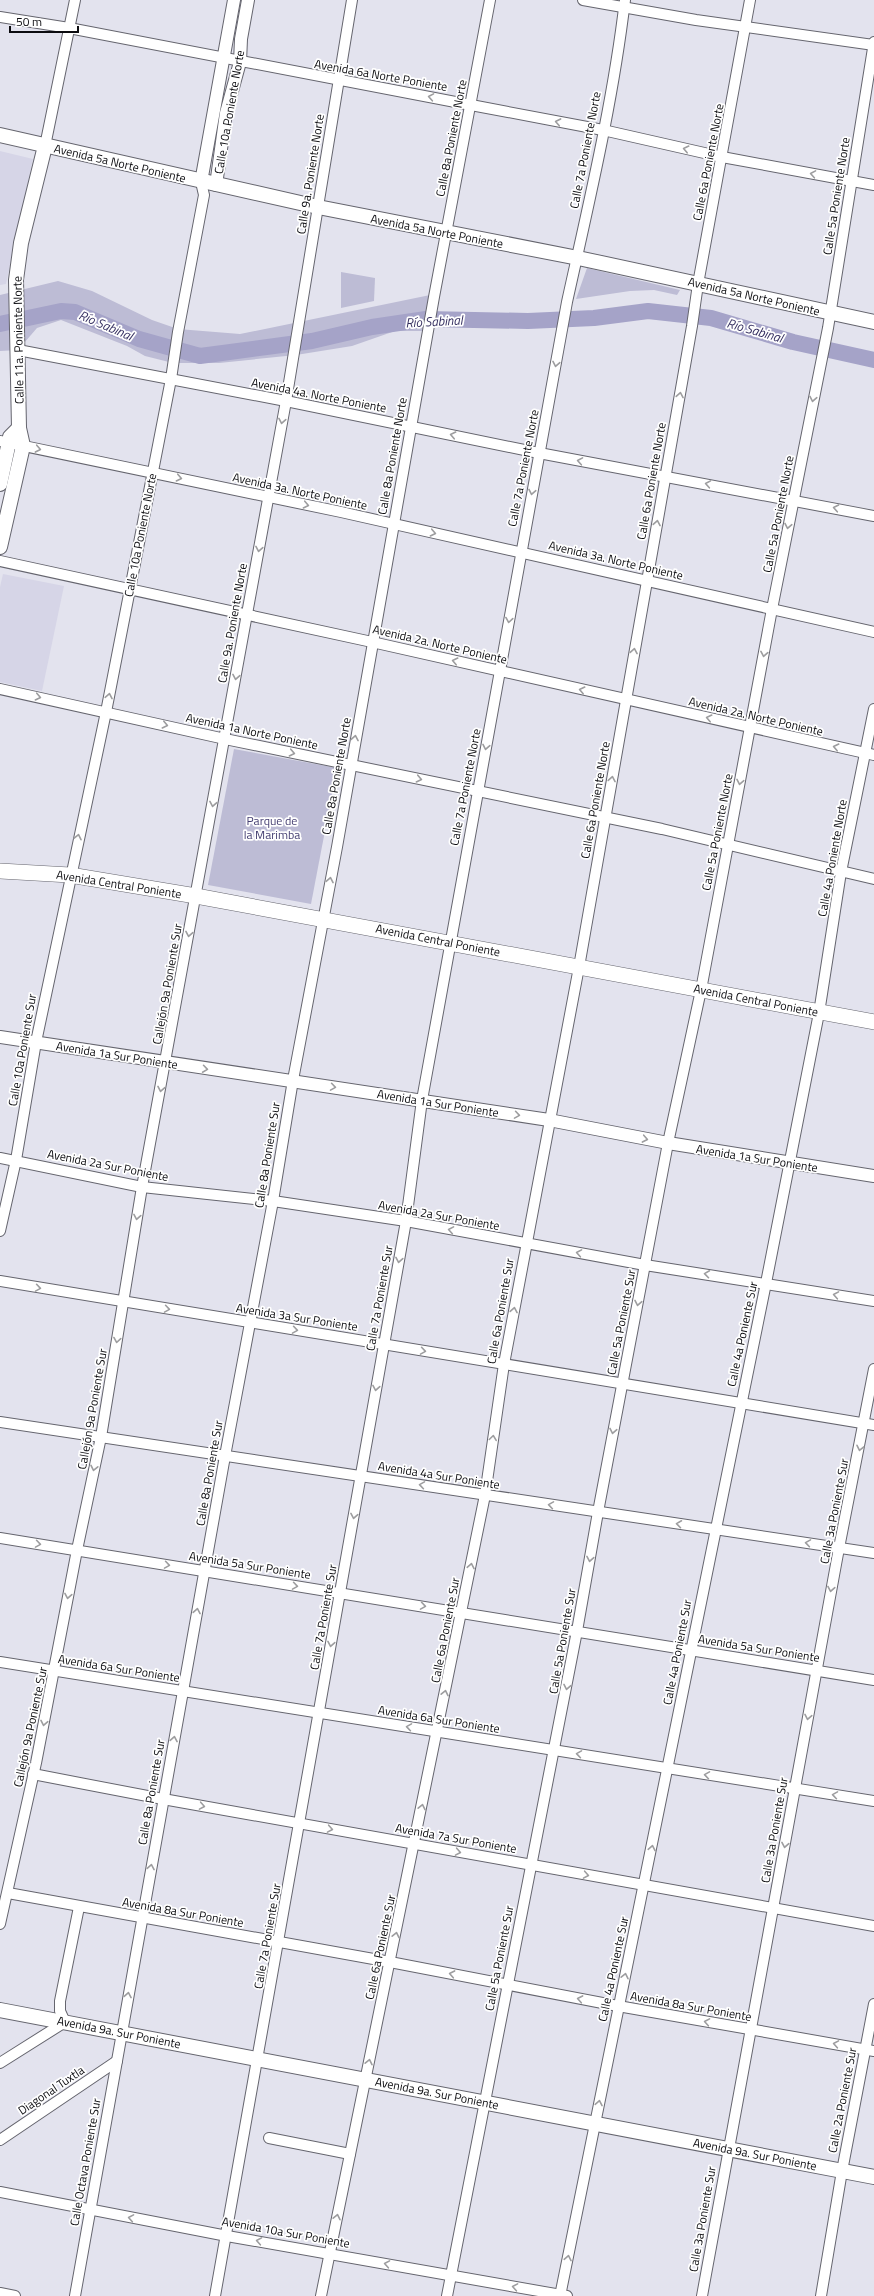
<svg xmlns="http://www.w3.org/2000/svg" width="874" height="2296" font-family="'Titillium Web',sans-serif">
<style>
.built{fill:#d6d5e7}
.green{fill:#bdbcd5}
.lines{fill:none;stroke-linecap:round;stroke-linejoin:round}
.river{stroke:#a5a3c8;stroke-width:16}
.minor-casing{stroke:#65656e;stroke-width:12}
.tertiary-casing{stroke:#65656e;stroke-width:14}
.secondary-casing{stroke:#65656e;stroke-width:16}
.primary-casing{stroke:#65656e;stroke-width:16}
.minor{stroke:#fff;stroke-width:10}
.tertiary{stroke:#fff;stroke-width:12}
.secondary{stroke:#fff;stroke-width:14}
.primary{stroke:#fff;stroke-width:15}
.oneway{stroke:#9d9d9f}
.labels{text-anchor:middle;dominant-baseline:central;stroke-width:3.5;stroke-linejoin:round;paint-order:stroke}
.street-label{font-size:12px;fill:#0b0b0f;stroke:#fff}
.park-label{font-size:12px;fill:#443e71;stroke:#fff}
.water-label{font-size:13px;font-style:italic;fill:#352f60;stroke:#fff}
</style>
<rect width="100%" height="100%" fill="#e3e3ee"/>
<g class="built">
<path d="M0,151L33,159L6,284L0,285Z"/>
<path d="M3,574L64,586L42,691L0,682V587Z"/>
</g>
<g class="green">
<path d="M587,268L680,290L677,295L654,290L630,291L576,299Z"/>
<path d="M341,272L375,278L374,301L341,308Z"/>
<path d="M58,281L92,291L152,320L178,329L240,334L435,294L429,331H395L352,346L296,355L219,363H173L145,356L127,346L61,320L37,328L18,350L0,351V295Z"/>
<path d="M234,749L337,768L311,904L208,885Z"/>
</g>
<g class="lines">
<path class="river" d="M0,324L61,311L75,312L139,339L200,356L312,341L372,327L426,319L528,321L594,318L648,311L711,318L793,342L874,360"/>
<defs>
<g id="minor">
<path d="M583,0L696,20L874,45"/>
<path d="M0,17L69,28L471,105L603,130L722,157L874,185"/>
<path d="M45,146L75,0"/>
<path d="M18,350L286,401L539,453L874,516"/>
<path d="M0,441L341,512L874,632"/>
<path d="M0,561L372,642L874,755"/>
<path d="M0,689L225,739L662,829L874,879"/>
<path d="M0,1158L142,1187L273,1201L406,1221L645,1265L874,1301"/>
<path d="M0,1231L16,1160L36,1042L106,712L171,379L178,332L204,195L201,182"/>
<path d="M0,1281L874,1425"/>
<path d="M0,1422L874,1553"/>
<path d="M0,1538L874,1680"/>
<path d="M0,1662L874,1801"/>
<path d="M33,1774L163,1799L874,1926"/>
<path d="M8,1893L390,1962L618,2006L874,2051"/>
<path d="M0,1924L36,1763L77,1550L101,1437L142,1187L286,401L352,0"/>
<path d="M0,2063L65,2022L60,2011V2001L79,1907"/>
<path d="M269,2138L350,2154"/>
<path d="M0,2140L117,2061"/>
<path d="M0,2192L227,2236L567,2296"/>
<path d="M0,2293L15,2296"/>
<path d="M75,2296L225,1456L273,1201L293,1080L337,847L434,297L490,0"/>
<path d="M215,2296L406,1221L422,1100L567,302C589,202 613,102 625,0"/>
<path d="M321,2296L485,1495L504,1364L579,967L692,326L698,284L750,0"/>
<path d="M447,2296L577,1631L598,1512L668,1143L701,990L772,609L828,328L874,42"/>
<path d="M560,2296L766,1283L819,1013L841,872L874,709"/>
<path d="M702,2296L839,1548L874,1369"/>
<path d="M821,2296L842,2171L874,2004"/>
</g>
<g id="tertiary">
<path d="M201,182L234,0"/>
<path d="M216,185L226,113L240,62L241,39L248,0"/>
<path d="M0,1037L549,1120L668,1143L874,1176"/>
</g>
<g id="secondary">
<path d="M0,135L318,207L578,258L874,322"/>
<path d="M0,484L10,437L19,428"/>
<path d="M0,547L23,446L19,428L16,280L21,243L45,146"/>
<path d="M0,2010L874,2177"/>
</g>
<path id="primary" d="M0,871L70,875L196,896L874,1022"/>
</defs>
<use href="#minor" class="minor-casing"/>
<use href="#tertiary" class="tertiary-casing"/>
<use href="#secondary" class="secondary-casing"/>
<use href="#primary" class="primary-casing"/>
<use href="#minor" class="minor"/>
<use href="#tertiary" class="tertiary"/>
<use href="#secondary" class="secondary"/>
<use href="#primary" class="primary"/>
</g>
<defs><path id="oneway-chevron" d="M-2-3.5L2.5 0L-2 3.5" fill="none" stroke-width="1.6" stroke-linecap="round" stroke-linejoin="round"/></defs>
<g class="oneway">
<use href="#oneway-chevron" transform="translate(431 97) rotate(-170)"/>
<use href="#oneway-chevron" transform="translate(558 122) rotate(-169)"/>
<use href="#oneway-chevron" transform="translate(686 149) rotate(-167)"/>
<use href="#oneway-chevron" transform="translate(813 174) rotate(-170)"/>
<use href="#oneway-chevron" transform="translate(556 364) rotate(101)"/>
<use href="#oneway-chevron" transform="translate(680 395) rotate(-80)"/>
<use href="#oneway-chevron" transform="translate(813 399) rotate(101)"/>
<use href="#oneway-chevron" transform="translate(282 421) rotate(100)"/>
<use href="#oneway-chevron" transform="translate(453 435) rotate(-168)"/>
<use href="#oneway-chevron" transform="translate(38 449) rotate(11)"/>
<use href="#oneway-chevron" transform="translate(580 461) rotate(-170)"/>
<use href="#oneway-chevron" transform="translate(179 478) rotate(12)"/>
<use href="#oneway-chevron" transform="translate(708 484) rotate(-170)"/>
<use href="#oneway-chevron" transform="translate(532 492) rotate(101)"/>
<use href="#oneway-chevron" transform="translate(306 505) rotate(12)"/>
<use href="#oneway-chevron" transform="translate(836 508) rotate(-169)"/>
<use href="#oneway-chevron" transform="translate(657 523) rotate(-80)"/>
<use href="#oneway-chevron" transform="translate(788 526) rotate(101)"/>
<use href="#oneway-chevron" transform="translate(433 533) rotate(12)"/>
<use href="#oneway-chevron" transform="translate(259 549) rotate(100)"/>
<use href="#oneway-chevron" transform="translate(509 620) rotate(99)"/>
<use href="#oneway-chevron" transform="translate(634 651) rotate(-80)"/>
<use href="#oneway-chevron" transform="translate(764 654) rotate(100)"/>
<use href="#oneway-chevron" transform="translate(455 661) rotate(-167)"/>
<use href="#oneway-chevron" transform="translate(236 677) rotate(100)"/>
<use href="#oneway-chevron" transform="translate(582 690) rotate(-167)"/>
<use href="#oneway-chevron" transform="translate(109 696) rotate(-79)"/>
<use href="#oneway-chevron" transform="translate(38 697) rotate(12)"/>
<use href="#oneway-chevron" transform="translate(709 718) rotate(-167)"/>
<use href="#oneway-chevron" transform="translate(165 725) rotate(13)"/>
<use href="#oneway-chevron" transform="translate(355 738) rotate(-80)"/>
<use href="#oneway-chevron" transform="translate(486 747) rotate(101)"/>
<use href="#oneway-chevron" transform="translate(836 747) rotate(-167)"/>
<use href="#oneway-chevron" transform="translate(292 753) rotate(12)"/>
<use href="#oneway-chevron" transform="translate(419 779) rotate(12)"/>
<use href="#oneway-chevron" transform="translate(612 779) rotate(-80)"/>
<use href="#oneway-chevron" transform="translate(740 782) rotate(101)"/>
<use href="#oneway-chevron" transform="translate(213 804) rotate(100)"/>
<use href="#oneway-chevron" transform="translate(78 837) rotate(-78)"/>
<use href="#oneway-chevron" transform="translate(330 880) rotate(-79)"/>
<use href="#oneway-chevron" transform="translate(189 934) rotate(100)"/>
<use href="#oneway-chevron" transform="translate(205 1069) rotate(8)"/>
<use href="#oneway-chevron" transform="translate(333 1087) rotate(9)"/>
<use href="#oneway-chevron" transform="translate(161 1089) rotate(101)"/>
<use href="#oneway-chevron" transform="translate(517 1115) rotate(9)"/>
<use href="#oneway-chevron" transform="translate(645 1139) rotate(11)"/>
<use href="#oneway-chevron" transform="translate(137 1217) rotate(100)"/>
<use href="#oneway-chevron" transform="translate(451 1230) rotate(-170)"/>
<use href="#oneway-chevron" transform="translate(579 1253) rotate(-170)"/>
<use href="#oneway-chevron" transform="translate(399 1260) rotate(100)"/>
<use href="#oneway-chevron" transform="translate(707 1274) rotate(-172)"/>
<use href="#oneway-chevron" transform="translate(38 1288) rotate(9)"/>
<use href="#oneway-chevron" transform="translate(836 1295) rotate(-170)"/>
<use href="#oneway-chevron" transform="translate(638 1303) rotate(101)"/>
<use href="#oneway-chevron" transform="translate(167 1309) rotate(9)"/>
<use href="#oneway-chevron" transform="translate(514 1310) rotate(-80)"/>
<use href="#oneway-chevron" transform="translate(295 1330) rotate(9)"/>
<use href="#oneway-chevron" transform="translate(117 1340) rotate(99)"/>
<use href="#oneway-chevron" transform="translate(423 1351) rotate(9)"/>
<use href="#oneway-chevron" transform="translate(376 1388) rotate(100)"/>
<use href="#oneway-chevron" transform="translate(613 1431) rotate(101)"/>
<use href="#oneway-chevron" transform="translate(493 1438) rotate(-82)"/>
<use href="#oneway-chevron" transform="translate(860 1448) rotate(102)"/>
<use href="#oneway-chevron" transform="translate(94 1468) rotate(102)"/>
<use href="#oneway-chevron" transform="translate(422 1485) rotate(-171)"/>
<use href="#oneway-chevron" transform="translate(551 1505) rotate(-171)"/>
<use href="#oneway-chevron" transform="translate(354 1516) rotate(100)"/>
<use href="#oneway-chevron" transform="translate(679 1524) rotate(-172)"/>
<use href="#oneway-chevron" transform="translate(808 1543) rotate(-171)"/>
<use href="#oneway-chevron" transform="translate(38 1544) rotate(9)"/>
<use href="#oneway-chevron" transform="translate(590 1559) rotate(100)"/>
<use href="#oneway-chevron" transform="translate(167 1565) rotate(9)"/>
<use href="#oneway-chevron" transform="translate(471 1566) rotate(-79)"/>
<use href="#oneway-chevron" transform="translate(295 1586) rotate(9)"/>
<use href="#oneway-chevron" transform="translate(831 1589) rotate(100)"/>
<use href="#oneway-chevron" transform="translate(68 1596) rotate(100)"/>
<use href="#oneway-chevron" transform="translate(423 1606) rotate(9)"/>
<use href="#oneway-chevron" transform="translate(197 1611) rotate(-80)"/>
<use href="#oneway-chevron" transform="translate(331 1644) rotate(100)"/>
<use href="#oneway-chevron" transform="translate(567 1687) rotate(101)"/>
<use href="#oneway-chevron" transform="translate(445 1693) rotate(-78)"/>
<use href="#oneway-chevron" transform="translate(808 1717) rotate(101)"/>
<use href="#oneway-chevron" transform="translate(44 1723) rotate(101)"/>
<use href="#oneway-chevron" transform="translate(409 1727) rotate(-171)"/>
<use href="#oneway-chevron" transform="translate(174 1739) rotate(-80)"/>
<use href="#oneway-chevron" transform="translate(579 1754) rotate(-171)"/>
<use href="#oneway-chevron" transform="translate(707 1775) rotate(-171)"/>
<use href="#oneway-chevron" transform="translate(835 1795) rotate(-171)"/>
<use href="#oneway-chevron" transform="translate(202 1806) rotate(10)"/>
<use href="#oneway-chevron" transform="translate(422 1807) rotate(-78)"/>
<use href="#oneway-chevron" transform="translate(330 1829) rotate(10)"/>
<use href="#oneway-chevron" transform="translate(785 1845) rotate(100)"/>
<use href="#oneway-chevron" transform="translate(652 1848) rotate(-79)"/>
<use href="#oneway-chevron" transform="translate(458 1852) rotate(10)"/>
<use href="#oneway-chevron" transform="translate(151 1867) rotate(-80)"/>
<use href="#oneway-chevron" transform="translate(586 1875) rotate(10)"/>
<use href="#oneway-chevron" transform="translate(396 1935) rotate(-78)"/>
<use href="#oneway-chevron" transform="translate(452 1974) rotate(-169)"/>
<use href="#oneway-chevron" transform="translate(625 1976) rotate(-78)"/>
<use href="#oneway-chevron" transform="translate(128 1995) rotate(-80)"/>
<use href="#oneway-chevron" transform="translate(580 1999) rotate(-169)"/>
<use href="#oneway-chevron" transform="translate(707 2022) rotate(-170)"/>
<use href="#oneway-chevron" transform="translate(836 2044) rotate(-170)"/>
<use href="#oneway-chevron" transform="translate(369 2062) rotate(-78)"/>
<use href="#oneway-chevron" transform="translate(599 2103) rotate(-79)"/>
<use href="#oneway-chevron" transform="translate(337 2217) rotate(-78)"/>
<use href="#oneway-chevron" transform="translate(131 2218) rotate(-170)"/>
<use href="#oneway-chevron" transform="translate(259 2241) rotate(-170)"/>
<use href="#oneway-chevron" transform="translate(568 2258) rotate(-79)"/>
<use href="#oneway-chevron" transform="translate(387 2264) rotate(-170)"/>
<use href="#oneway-chevron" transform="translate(515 2287) rotate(-170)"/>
</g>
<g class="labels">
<g class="street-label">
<text transform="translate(381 75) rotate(10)">Avenida 6a Norte Poniente</text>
<text transform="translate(229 112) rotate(-80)">Calle 10a Poniente Norte</text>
<text transform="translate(451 138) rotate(-79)">Calle 8a Poniente Norte</text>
<text transform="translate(585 150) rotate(-79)">Calle 7a Poniente Norte</text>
<text transform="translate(708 162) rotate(-79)">Calle 6a Poniente Norte</text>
<text transform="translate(120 163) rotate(13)">Avenida 5a Norte Poniente</text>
<text transform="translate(310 174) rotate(-81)">Calle 9a. Poniente Norte</text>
<text transform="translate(836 196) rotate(-81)">Calle 5a Poniente Norte</text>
<text transform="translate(437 231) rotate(11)">Avenida 5a Norte Poniente</text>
<text transform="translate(754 296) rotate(13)">Avenida 5a Norte Poniente</text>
<text transform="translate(18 340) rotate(-91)">Calle 11a. Poniente Norte</text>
<text transform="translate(319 395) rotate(11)">Avenida 4a. Norte Poniente</text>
<text transform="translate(392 456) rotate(-80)">Calle 8a Poniente Norte</text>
<text transform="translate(523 468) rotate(-79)">Calle 7a Poniente Norte</text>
<text transform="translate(651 481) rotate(-80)">Calle 6a Poniente Norte</text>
<text transform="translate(300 491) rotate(12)">Avenida 3a. Norte Poniente</text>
<text transform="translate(778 514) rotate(-79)">Calle 5a Poniente Norte</text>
<text transform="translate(140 535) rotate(-79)">Calle 10a Poniente Norte</text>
<text transform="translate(616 560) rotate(13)">Avenida 3a. Norte Poniente</text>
<text transform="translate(232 623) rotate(-80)">Calle 9a. Poniente Norte</text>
<text transform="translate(440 644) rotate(13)">Avenida 2a. Norte Poniente</text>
<text transform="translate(756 716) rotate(13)">Avenida 2a. Norte Poniente</text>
<text transform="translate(252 731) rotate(12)">Avenida 1a Norte Poniente</text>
<text transform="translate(336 776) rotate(-80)">Calle 8a Poniente Norte</text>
<text transform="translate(465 787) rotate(-79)">Calle 7a Poniente Norte</text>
<text transform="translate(595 800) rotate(-80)">Calle 6a Poniente Norte</text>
<text transform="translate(717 832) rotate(-79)">Calle 5a Poniente Norte</text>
<text transform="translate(832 858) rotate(-80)">Calle 4a Poniente Norte</text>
<text transform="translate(119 884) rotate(9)">Avenida Central Poniente</text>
<text transform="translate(438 940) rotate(11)">Avenida Central Poniente</text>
<text transform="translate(167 984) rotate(-80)">Callejón 9a Poniente Sur</text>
<text transform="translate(756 1000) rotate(11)">Avenida Central Poniente</text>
<text transform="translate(22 1050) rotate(-80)">Calle 10a Poniente Sur</text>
<text transform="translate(117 1055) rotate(9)">Avenida 1a Sur Poniente</text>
<text transform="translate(438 1103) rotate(9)">Avenida 1a Sur Poniente</text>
<text transform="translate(267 1155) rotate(-81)">Calle 8a Poniente Sur</text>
<text transform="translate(757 1158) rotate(9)">Avenida 1a Sur Poniente</text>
<text transform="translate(108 1165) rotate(11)">Avenida 2a Sur Poniente</text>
<text transform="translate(439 1215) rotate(10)">Avenida 2a Sur Poniente</text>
<text transform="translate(379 1298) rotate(-80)">Calle 7a Poniente Sur</text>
<text transform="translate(500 1311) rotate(-80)">Calle 6a Poniente Sur</text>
<text transform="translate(297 1317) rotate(9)">Avenida 3a Sur Poniente</text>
<text transform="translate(621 1322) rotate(-79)">Calle 5a Poniente Sur</text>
<text transform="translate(742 1334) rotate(-78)">Calle 4a Poniente Sur</text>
<text transform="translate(92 1409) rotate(-80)">Callejón 9a Poniente Sur</text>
<text transform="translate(209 1473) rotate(-80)">Calle 8a Poniente Sur</text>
<text transform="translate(439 1475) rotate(9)">Avenida 4a Sur Poniente</text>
<text transform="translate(834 1511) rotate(-79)">Calle 3a Poniente Sur</text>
<text transform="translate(250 1565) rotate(9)">Avenida 5a Sur Poniente</text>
<text transform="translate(323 1617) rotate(-80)">Calle 7a Poniente Sur</text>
<text transform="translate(445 1630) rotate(-79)">Calle 6a Poniente Sur</text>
<text transform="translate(562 1641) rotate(-80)">Calle 5a Poniente Sur</text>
<text transform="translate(759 1648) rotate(9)">Avenida 5a Sur Poniente</text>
<text transform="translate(677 1652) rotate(-79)">Calle 4a Poniente Sur</text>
<text transform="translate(119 1668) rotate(9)">Avenida 6a Sur Poniente</text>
<text transform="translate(439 1719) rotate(9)">Avenida 6a Sur Poniente</text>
<text transform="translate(30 1727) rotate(-78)">Callejón 9a Poniente Sur</text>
<text transform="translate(151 1792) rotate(-80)">Calle 8a Poniente Sur</text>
<text transform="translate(774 1830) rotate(-80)">Calle 3a Poniente Sur</text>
<text transform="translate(456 1838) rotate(10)">Avenida 7a Sur Poniente</text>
<text transform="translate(183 1912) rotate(10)">Avenida 8a Sur Poniente</text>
<text transform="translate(267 1936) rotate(-80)">Calle 7a Poniente Sur</text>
<text transform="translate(380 1947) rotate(-78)">Calle 6a Poniente Sur</text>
<text transform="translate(499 1958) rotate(-79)">Calle 5a Poniente Sur</text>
<text transform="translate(613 1969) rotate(-78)">Calle 4a Poniente Sur</text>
<text transform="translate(691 2006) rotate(10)">Avenida 8a Sur Poniente</text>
<text transform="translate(119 2032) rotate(11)">Avenida 9a. Sur Poniente</text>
<text transform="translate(51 2090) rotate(-34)">Diagonal Tuxtla</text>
<text transform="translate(437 2093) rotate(11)">Avenida 9a. Sur Poniente</text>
<text transform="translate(842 2100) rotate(-79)">Calle 2a Poniente Sur</text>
<text transform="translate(755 2154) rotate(11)">Avenida 9a. Sur Poniente</text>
<text transform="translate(85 2162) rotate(-80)">Calle Octava Poniente Sur</text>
<text transform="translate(702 2219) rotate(-80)">Calle 3a Poniente Sur</text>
<text transform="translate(286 2232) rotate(10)">Avenida 10a Sur Poniente</text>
</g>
<g class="park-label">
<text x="272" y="820">Parque de<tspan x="272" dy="14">la Marimba</tspan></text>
</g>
<g class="water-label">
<text transform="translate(434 321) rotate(-3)">Río Sabinal</text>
<text transform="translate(106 325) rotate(23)">Río Sabinal</text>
<text transform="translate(755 330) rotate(16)">Río Sabinal</text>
</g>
</g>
<path d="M10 26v6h68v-6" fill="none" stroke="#0b0b0f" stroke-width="2"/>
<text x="16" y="26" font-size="12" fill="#0b0b0f" stroke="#ffffff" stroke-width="3" paint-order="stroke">50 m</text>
</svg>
